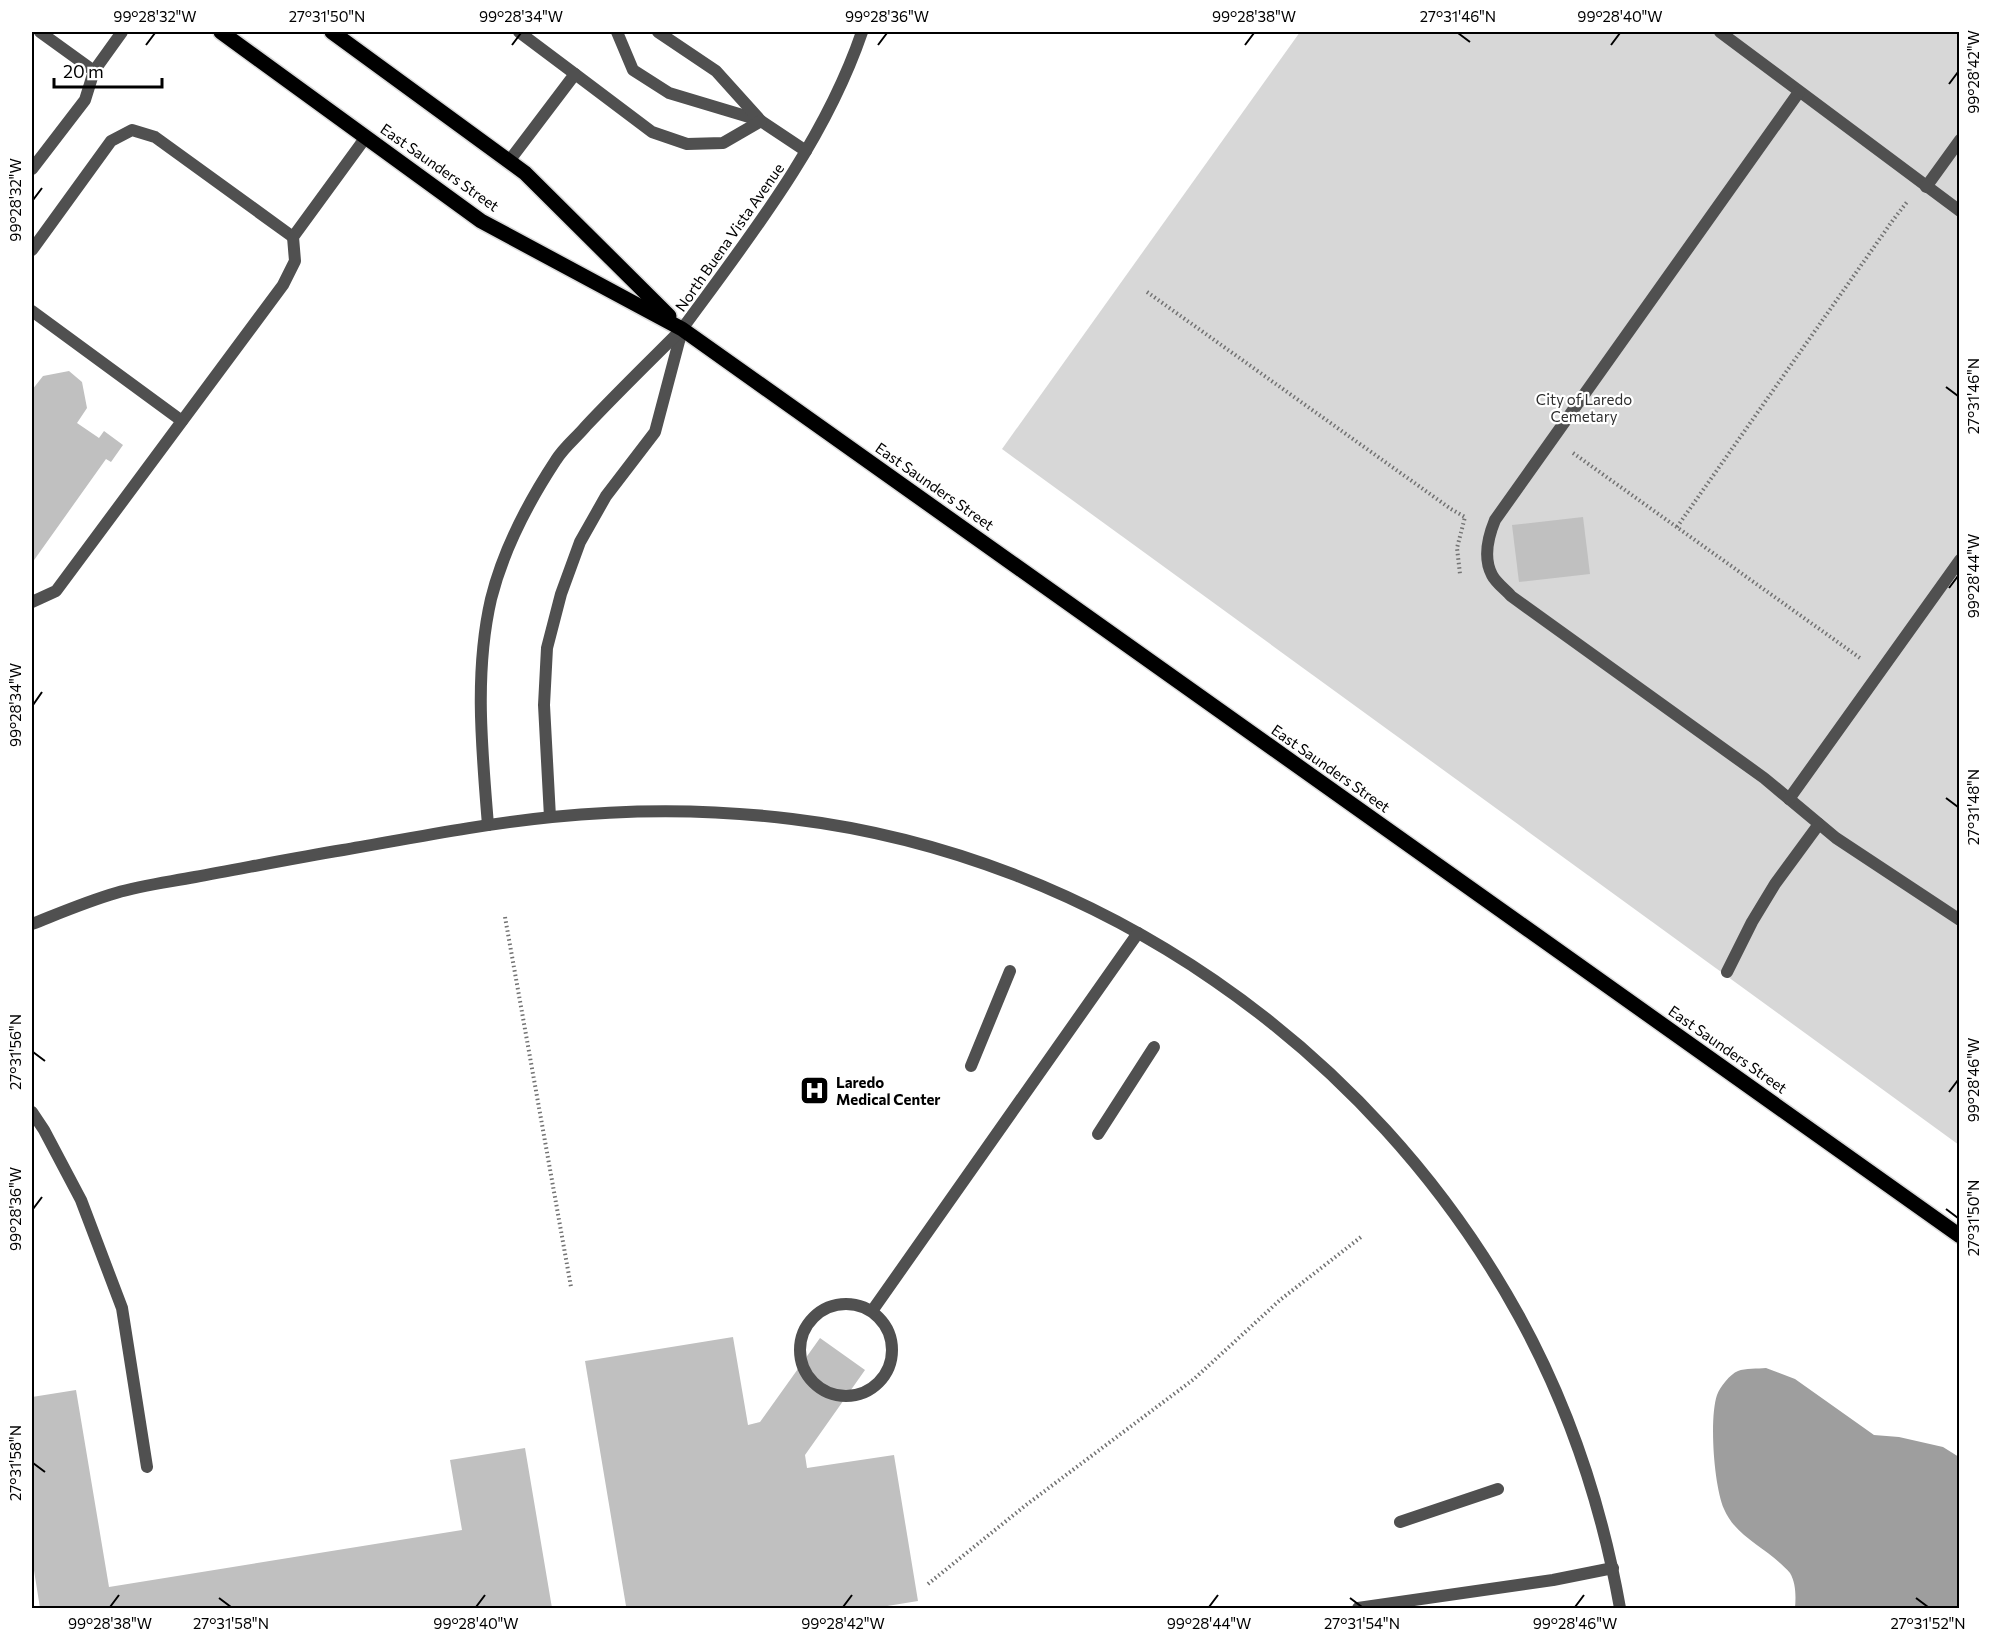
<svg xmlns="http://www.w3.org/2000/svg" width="1991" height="1640" font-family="Commissioner,sans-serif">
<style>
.green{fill:#d7d7d7}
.water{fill:#9e9e9e}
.building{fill:#c0c0c0}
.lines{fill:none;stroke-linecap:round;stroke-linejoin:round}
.primary-casing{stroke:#dbdbdb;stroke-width:18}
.path{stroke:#727272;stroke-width:4;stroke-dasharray:1.5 3;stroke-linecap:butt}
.lane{stroke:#505050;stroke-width:12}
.street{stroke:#505050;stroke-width:12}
.primary{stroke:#000;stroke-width:15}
.ticks{fill:none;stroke:#000;stroke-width:2}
.labels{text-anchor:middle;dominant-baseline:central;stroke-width:4.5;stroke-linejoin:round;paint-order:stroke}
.street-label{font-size:15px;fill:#000;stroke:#fff}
.park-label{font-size:15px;fill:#2e2e2e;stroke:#fff}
.poi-label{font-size:15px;font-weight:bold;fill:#000;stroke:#fff;text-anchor:start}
.neatline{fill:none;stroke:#000;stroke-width:2}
.ticks-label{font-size:15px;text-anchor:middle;fill:#000}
</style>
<rect width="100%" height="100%" fill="#fff"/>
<path class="green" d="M1300,32H1959V1145L1002,449Z"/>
<path class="water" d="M1766,1368L1795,1379L1874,1435L1899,1437L1943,1447L1959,1457V1608H1795C1796,1597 1796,1583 1790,1573C1787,1569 1783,1566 1780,1563C1761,1545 1735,1535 1724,1509C1714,1486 1709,1419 1717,1395C1720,1387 1730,1374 1738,1371C1745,1368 1758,1369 1766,1368Z"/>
<g class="building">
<path d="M69,371L82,382L87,408L77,423L99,438L104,431L123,445L111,462L106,459L32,563V390L43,376Z"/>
<path d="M1583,517L1590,574L1519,582L1512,525Z"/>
<path d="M733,1337L748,1425L760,1422L820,1338L865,1370L805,1455L807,1468L894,1455L918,1601L875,1608H619L626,1606L585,1361Z"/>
<path d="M76,1390L109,1587L462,1530L450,1460L525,1448L552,1608H40L32,1558V1397Z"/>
</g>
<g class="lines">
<defs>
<g id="primary">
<path d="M221,32L481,221L682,329L1960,1236"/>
<path d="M332,32L525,173L669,316"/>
</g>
</defs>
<use href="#primary" class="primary-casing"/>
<g class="path">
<path d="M1147,292L1451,509L1465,517L1457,548L1460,574"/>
<path d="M1573,453L1860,658"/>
<path d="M1677,527L1893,220L1907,202"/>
<path d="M505,917L571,1287"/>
<path d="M928,1584L1026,1505L1194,1379L1280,1300L1361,1237"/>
</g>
<g class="lane">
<path d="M40,32L94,71"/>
<path d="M617,32L633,70L669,93L759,120"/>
<path d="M658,32L716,71L761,121L806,151"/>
<path d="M1720,32L1960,211"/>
<path d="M575,74L652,132L687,144L723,143L761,121"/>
<path d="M1799,92L1495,520C1488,537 1483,558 1492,575C1496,583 1506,590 1511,596L1764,778L1836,838L1960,920"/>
<path d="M509,161L575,74L519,32"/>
<path d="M32,169L85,100L94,71L122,32"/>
<path d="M1926,187L1960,140"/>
<path d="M32,250L111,141L132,130L155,137L293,237"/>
<path d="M32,311L182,421"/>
<path d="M32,602L56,591L283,285L295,261L293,237L366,137"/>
<path d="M1789,799L1960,560"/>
<path d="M550,817L544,705L547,648L561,594L580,542L606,496L655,432L682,330"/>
<path d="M488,825C482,750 474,673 491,599C503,551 529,501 556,460C564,447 577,437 586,426C617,393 650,361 682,329"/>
<path d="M32,924C60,913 88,901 116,893C142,885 169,882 195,877C245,868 294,858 343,850C412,838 482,824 552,817C631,809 713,809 792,819C1097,856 1371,1047 1519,1316C1569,1407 1602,1507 1620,1608"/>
<path d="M1727,972L1752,922L1775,884L1819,824"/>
<path d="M971,1066L1010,971"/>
<path d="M32,1112L44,1130L81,1200L122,1308L147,1467"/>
<path d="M1098,1134L1154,1047"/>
<circle cx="846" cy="1350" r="46"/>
<path d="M872,1311L1138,933"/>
<path d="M1400,1522L1498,1489"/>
<path d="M1358,1608L1553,1580L1613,1568"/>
</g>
<path class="street" d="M682,329C751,235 824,143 862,32"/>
<use href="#primary" class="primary"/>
</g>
<path class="ticks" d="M327,33L339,42M1458,33L1470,42M146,45L155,33M512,45L521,33M878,45L887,33M1245,45L1254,33M1611,45L1620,33M1949,84L1958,72M33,200L42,188M1946,387L1958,396M1949,588L1958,576M33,705L42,692M1946,798L1958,807M33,1052L45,1061M1949,1092L1958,1080M33,1209L42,1197M1946,1209L1958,1218M33,1463L45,1472M219,1598L231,1607M1350,1598L1362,1607M1916,1598L1928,1607M110,1607L119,1595M476,1607L485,1595M843,1607L852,1595M1209,1607L1218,1595M1575,1607L1584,1595"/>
<defs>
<symbol id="hospital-square" viewBox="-11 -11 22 22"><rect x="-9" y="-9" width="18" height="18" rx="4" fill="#000" stroke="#fff"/><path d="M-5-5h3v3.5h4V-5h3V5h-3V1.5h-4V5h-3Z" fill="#fff"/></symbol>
</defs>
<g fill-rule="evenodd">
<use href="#hospital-square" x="798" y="1074" width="33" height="33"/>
</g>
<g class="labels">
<g class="street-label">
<text transform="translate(440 167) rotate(35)">East Saunders Street</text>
<text transform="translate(729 237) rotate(-55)">North Buena Vista Avenue</text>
<text transform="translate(935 486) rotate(35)">East Saunders Street</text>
<text transform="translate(1331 768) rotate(35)">East Saunders Street</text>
<text transform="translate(1728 1049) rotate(35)">East Saunders Street</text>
</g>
<g class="park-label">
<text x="1584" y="399">City of Laredo<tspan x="1584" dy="17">Cemetary</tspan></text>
</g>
<g class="poi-label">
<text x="836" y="1082">Laredo<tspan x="836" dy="17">Medical Center</tspan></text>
</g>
</g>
<rect width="1991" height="1640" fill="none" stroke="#ffffff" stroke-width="66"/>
<path d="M54 78v9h108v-9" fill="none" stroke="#000000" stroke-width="3"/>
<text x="63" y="78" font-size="18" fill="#000000" stroke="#ffffff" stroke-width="4.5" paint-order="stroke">20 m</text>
<rect x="33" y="33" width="1925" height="1574" class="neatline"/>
<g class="ticks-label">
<text x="155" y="22">99°28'32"W</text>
<text x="327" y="22">27°31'50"N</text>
<text x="521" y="22">99°28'34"W</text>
<text x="887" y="22">99°28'36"W</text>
<text x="1254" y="22">99°28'38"W</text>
<text x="1458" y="22">27°31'46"N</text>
<text x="1620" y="22">99°28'40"W</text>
<text transform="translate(1974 72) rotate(-90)" y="5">99°28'42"W</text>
<text transform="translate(16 200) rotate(-90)" y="5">99°28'32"W</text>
<text transform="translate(1974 396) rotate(-90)" y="5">27°31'46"N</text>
<text transform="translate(1974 576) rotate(-90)" y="5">99°28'44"W</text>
<text transform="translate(16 705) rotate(-90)" y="5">99°28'34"W</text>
<text transform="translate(1974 807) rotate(-90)" y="5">27°31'48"N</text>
<text transform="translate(16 1052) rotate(-90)" y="5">27°31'56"N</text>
<text transform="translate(1974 1080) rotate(-90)" y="5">99°28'46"W</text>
<text transform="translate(16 1209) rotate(-90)" y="5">99°28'36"W</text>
<text transform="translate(1974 1218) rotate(-90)" y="5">27°31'50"N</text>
<text transform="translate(16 1463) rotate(-90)" y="5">27°31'58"N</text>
<text x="110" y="1629">99°28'38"W</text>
<text x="231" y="1629">27°31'58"N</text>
<text x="476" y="1629">99°28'40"W</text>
<text x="843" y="1629">99°28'42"W</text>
<text x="1209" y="1629">99°28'44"W</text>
<text x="1362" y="1629">27°31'54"N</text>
<text x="1575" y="1629">99°28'46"W</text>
<text x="1928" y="1629">27°31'52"N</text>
</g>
</svg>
